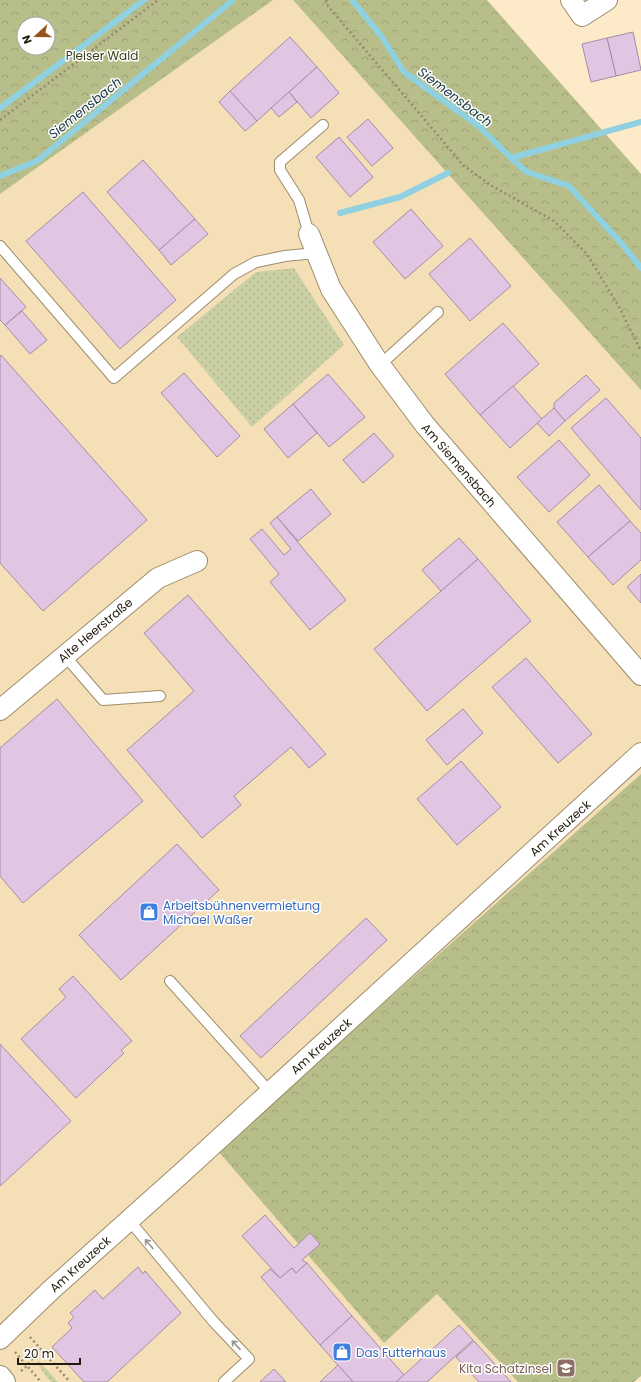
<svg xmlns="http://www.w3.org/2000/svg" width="641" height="1382" font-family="Poppins,sans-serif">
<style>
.built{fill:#f5dfb6}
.green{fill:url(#green-dots)}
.forest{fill:url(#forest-crowns);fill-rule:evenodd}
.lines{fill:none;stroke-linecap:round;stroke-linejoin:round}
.stream{stroke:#8fd1e0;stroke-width:6}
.building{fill:#e1c6e3;stroke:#a58ca7}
.lane-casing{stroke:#9d8c6c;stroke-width:12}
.street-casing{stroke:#9d8c6c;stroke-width:22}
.secondary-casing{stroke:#9d8c6c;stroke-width:24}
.path{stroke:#978971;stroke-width:2.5;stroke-dasharray:2 3;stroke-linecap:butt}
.lane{stroke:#fff;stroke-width:10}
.street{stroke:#fff;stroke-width:20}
.secondary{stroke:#fff;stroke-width:22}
.oneway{stroke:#9b9893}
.labels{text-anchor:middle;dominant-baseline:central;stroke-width:3;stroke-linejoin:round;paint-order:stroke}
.park-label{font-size:12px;fill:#393c14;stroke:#fff}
.street-label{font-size:12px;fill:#211a0e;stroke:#fff}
.shop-label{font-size:12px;fill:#366cbe;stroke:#fff;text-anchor:start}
.education-label{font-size:12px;fill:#785e54;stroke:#fff;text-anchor:end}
.water-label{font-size:13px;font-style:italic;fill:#17373f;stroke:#fff}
</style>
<defs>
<pattern id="green-dots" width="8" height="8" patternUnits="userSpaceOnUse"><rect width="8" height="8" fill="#cad0a4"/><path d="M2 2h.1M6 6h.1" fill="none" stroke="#adb28c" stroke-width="1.8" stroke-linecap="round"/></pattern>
<pattern id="forest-crowns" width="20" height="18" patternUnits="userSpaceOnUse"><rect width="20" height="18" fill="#b8be8a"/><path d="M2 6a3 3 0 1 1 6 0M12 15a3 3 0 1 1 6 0" fill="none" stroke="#9ea376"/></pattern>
</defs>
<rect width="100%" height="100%" fill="#fdeac8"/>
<path class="built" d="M273,0H293L641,390V774L218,1151L384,1342L437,1294L518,1382H0V194Z"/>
<g class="green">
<path d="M294,268L344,345L252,427L177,337L256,272Z"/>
<path d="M39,1361L58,1382H51L43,1372L37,1362Z"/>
</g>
<g class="forest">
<path d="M0,0H273L0,194ZM24,24H48V48H24Z"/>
<path d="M293,0H487L641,174V390Z"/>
<path d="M641,774V1376L634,1382H518L437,1294L384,1343L218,1151Z"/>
</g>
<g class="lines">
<g class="stream">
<path d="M352,0L382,37L404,72L480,127L511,158L641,122"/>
<path d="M0,108L144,0"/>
<path d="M511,158L527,172L569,186L623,245L641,268"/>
<path d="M0,176L37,161L233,0"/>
<path d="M340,213L400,197L448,173"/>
</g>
</g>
<g class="building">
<path d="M633,32L641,70L616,76L607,38Z"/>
<path d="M290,37L317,67L257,121L230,91Z"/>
<path d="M607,38L616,76L591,82L582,44Z"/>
<path d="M317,67L339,93L311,118L289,92Z"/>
<path d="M230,91L257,121L245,131L219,102Z"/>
<path d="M289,92L297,102L279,117L271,108Z"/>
<path d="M368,119L393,148L372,166L347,137Z"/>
<path d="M339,137L373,177L350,197L316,157Z"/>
<path d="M143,160L195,219L159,250L107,192Z"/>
<path d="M83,192L176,300L120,349L26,241Z"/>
<path d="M411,209L443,246L405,279L373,242Z"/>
<path d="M195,219L208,234L171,265L159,250Z"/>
<path d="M470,238L511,286L470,321L429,274Z"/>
<path d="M0,278L26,307L5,325L0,320Z"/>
<path d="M22,311L47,340L30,354L5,325Z"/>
<path d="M503,323L539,364L480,415L445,374Z"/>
<path d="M1,355L147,520L43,611L0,563V356Z"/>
<path d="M184,373L240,436L217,457L161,393Z"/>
<path d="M328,374L365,417L329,447L293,404Z"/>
<path d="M586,375L600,390L565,421L554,408V403Z"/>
<path d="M513,386L542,419L510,448L480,415Z"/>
<path d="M606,398L641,438V510L571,428Z"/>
<path d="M293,404L317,433L288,458L264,429Z"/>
<path d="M554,408L565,421L549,436L537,423Z"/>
<path d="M374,433L394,456L363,483L343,460Z"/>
<path d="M559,440L590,475L549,512L517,477Z"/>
<path d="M599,485L630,521L588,557L557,522Z"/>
<path d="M311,489L331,514L298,541L277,517Z"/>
<path d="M277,517L346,600L310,630L270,582L279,574L250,539L262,529L284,555L291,549L270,523Z"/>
<path d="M630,521L641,533V560L613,585L588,557Z"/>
<path d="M459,538L478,559L441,591L422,570Z"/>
<path d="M478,559L531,621L427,711L374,649Z"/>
<path d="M641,574V603L627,587Z"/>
<path d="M188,595L326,754L309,768L291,747L234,796L241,805L202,838L127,750L194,691L144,633Z"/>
<path d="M526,658L592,734L558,763L492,687Z"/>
<path d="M57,699L143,801L23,903L0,876V748Z"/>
<path d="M463,709L483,733L447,765L426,740Z"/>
<path d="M461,761L501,807L457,845L417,799Z"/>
<path d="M177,844L219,890L121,980L79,935Z"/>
<path d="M366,918L387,940L261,1058L240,1036Z"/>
<path d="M73,976L132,1041L121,1050L124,1053L76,1098L21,1039L66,997L59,989Z"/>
<path d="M0,1044L71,1121L0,1186Z"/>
<path d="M265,1215L294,1248L310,1233L320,1244L302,1260L307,1263L296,1273L292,1268L280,1278L242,1236Z"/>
<path d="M307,1263L352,1316L320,1345L261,1277L270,1269L280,1278L292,1268L296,1273Z"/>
<path d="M138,1267L143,1274L145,1271L181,1313L107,1382H84L52,1347L72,1328L68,1323L74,1317L70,1313L95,1290L103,1299Z"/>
<path d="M352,1316L404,1375L396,1382H353L320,1345Z"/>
<path d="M459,1325L473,1340L427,1382H396Z"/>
<path d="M474,1341L511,1382H479L456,1357Z"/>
<path d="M338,1365L353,1382H320Z"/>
<path d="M274,1369L286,1382H260Z"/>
</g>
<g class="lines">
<defs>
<g id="lane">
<path d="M309,234L299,200L280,170V162L323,125"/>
<path d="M0,246L114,378L234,274L256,262L285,256L316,253"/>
<path d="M380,365L438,312"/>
<path d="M65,656L103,700L160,696"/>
<path d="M170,981L270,1092"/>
<path d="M129,1220L213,1321L249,1359L224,1382"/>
</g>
<g id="street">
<path d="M571,0L582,16L607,0"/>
<path d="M309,234L331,289L380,365L425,425L641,675"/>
<path d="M0,710L158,578L197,561"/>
<path d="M0,1339L51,1290L184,1171L641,753"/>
</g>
<path id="secondary" d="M0,1377L4,1382"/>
</defs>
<use href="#lane" class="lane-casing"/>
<use href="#street" class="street-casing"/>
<use href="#secondary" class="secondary-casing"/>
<g class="path">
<path d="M326,0L328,6L464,166L492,186L554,221L587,254L619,307L641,351"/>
<path d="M0,120L158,0"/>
<path d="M30,1337L70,1382"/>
<path d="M15,1352L41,1382"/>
<path d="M21,1371L27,1366L40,1348"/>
</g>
<use href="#lane" class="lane"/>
<use href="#street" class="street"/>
<use href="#secondary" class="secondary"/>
</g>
<defs><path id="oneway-shaft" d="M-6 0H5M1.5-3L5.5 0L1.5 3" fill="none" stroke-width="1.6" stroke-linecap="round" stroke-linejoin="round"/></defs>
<g class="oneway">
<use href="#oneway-shaft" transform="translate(149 1244) rotate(-131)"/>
<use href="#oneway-shaft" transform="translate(236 1345) rotate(-133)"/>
</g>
<defs>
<symbol id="shop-square" viewBox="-11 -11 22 22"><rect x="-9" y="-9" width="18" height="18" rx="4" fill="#3f7fe0" stroke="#fff"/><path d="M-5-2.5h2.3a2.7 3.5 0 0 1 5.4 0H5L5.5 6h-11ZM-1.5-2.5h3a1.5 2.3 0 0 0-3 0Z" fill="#fff"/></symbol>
<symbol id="school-square" viewBox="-11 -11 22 22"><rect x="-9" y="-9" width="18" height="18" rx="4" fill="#8d6e63" stroke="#fff"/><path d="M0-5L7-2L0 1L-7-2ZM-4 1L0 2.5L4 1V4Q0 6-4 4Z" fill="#fff"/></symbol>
</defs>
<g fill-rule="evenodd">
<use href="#shop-square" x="138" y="901" width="22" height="22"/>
<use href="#shop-square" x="331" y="1341" width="22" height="22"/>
<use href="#school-square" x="555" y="1357" width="22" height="22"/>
</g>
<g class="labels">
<g class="park-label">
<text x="102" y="55">Pleiser Wald</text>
</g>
<g class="street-label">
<text transform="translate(459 465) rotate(49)">Am Siemensbach</text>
<text transform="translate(95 630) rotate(-40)">Alte Heerstraße</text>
<text transform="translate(560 828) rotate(-42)">Am Kreuzeck</text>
<text transform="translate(321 1046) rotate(-42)">Am Kreuzeck</text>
<text transform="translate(80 1264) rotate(-42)">Am Kreuzeck</text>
</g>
<g class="shop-label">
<text x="163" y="905">Arbeitsbühnenvermietung<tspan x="163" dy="14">Michael Waßer</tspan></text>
<text x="356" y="1352">Das Futterhaus</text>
</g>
<g class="education-label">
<text x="552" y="1368">Kita Schatzinsel</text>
</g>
<g class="water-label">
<text transform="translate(455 97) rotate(37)">Siemensbach</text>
<text transform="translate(85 108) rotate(-39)">Siemensbach</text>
</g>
</g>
<g transform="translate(36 36) rotate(249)"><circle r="19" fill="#ffffff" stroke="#a6a39f"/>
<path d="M0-3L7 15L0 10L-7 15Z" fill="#94551d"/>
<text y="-6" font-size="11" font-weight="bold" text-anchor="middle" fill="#211a0e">N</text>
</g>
<path d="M18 1358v6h62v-6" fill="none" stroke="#211a0e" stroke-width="2"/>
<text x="24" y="1358" font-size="12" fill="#211a0e" stroke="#ffffff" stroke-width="3" paint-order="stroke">20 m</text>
</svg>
